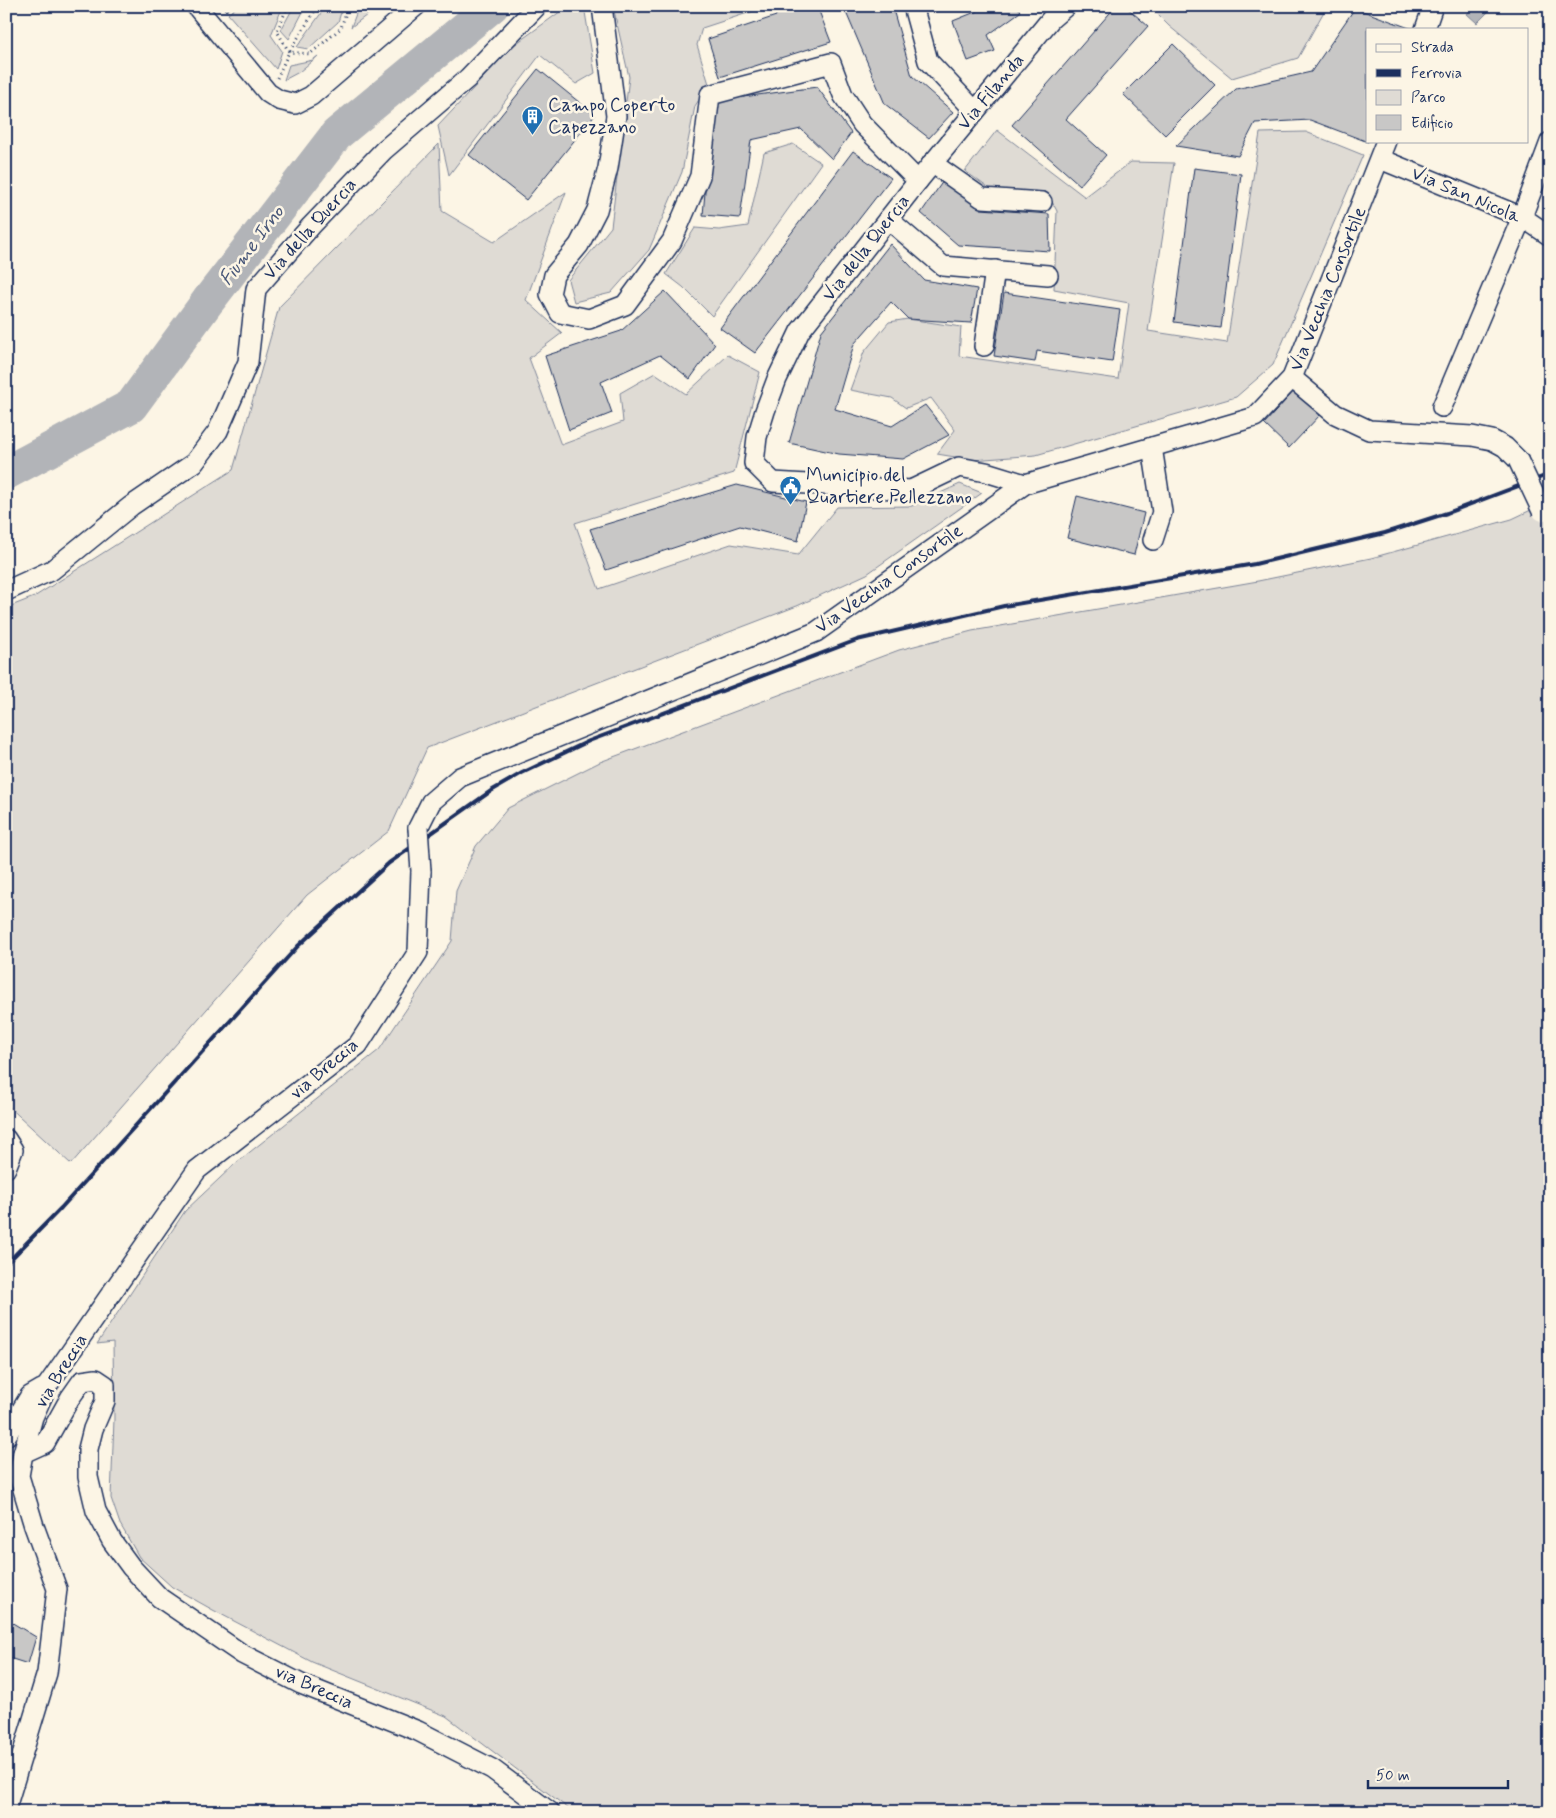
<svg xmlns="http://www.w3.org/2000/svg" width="1556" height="1818" font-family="Mynerve,sans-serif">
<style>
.green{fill:#dfdbd4;stroke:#7d8599}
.water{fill:#b2b4b8;stroke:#767f94}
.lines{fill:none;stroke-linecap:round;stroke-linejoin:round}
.river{stroke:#b2b4b8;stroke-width:34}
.building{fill:#c8c7c6;stroke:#1b2f5e}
.minor-casing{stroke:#1b2f5e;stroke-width:22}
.path{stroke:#1b2f5e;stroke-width:3;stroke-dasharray:1 4;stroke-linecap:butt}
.minor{stroke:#fcf5e5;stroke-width:19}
.rail{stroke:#1b2f5e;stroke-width:4}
.minor-bridge-casing{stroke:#1b2f5e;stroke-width:22;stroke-linecap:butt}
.minor-bridge{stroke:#fcf5e5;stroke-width:19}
.labels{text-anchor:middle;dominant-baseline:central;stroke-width:5;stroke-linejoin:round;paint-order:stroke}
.street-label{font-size:19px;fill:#1b2f5e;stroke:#fcf5e5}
.poi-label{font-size:19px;fill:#1b2f5e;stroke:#fcf5e5;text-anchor:start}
.water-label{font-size:20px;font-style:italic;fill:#485779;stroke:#fcf5e5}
</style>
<rect width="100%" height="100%" fill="#fcf5e5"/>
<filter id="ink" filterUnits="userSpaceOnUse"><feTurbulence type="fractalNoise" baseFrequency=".02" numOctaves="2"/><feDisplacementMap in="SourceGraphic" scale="10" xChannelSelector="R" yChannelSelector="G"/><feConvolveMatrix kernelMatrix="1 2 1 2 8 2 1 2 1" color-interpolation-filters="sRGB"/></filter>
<g filter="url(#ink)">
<g class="green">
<path d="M238,6H283L271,35L282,51L276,69L228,14Z"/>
<path d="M294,6H306L289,39L281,30Z"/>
<path d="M329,6H343L338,22L308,49L297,47L324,9Z"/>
<path d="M359,6H379L351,27Z"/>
<path d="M568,6H584L595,73L576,84L540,55L449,175L438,126L514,45Z"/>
<path d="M613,6H762L763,8L702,28L697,45L709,84L695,106L682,172L649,250L611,293L574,302L568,280L611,227L629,77Z"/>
<path d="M1149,6H1327L1298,58L1232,78L1169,26Z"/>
<path d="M318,56L299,72L284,80L289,65L313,60Z"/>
<path d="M997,130L1085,197L1131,162L1174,163L1148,331L1227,343L1260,133L1306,132L1363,155L1273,365L1236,397L1036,455L973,460L937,454L955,430L931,398L906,408L892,398L850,390L864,352L889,322L908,319L961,327L959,356L1118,379L1129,303L1054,289L1057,211L1050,198L991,190L965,171Z"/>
<path d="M439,144L442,211L494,242L566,192L526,300L562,333L529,358L561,445L623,422L620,393L655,373L686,394L728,355L760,372L734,473L575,523L599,589L731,544L798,555L837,507L912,506L960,484L982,493L867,574L797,606L427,748L389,831L307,895L71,1164L6,1104V608L34,597L233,470L279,307Z"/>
<path d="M793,144L821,163L712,316L683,287L666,274L695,228L719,230L748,226L764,153Z"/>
<path d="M1550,501V1812H573L446,1716L312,1662L213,1610L172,1587L139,1557L120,1524L111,1498L114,1419L113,1342L97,1344L185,1211L236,1163L379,1050L452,941L456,891L476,846L508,808L600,762L899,650L972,631L1258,581L1371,558L1512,519Z"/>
</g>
<path class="water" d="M1474,6H1494L1477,23L1467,14Z"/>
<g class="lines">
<path class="river" d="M6,473L131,406L208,301L337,134L492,6"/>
</g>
<g class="building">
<path d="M222,6H233L226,11Z"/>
<path d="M774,6H817L831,42L720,77L708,39L776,16Z"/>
<path d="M858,6H892L912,76L953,112L929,138L885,104L845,10Z"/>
<path d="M990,6H1018L1020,12L988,35L995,51L968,61L953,21Z"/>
<path d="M1116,6H1125L1148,26L1066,119L1106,155L1080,185L1012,125Z"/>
<path d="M1355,8L1412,29H1367L1368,142L1310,120L1255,123L1238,156L1176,146L1236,89L1311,72Z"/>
<path d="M1173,44L1215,85L1165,135L1123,94Z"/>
<path d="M538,69L595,115L526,200L469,155Z"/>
<path d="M817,87L851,133L832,159L801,129L751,140L740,218L703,215L713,101Z"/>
<path d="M853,151L891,178L755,353L720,328Z"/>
<path d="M1194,168L1241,174L1221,328L1174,322Z"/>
<path d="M943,181L981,209L1049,214L1050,251L958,245L921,213Z"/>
<path d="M890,244L924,280L977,289L971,323L908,319L891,302L854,344L835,409L892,426L925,405L949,435L903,459L839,454L789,443L821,332Z"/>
<path d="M665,291L715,344L690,379L660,355L601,382L612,413L569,430L545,356L621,331Z"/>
<path d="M1004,293L1120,310L1112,362L1037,351L1035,362L994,356Z"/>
<path d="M1295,390L1321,414L1289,448L1264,424Z"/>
<path d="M737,485L806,502L798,541L740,526L606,570L590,529Z"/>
<path d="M1077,496L1144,513L1134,555L1067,538Z"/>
<path d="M6,1619L36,1637L28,1664L6,1657Z"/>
</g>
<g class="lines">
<defs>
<g id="minor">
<path d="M196,6L268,93L279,100L295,104L311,96L416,6"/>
<path d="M602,6L616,116L608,168L597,210L579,245L554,275L550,294L560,313L589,319L625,305L672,241L700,176L710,95L831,63L843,95L862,124L918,181L800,331L777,379L765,411L757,437L754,463L773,482L911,490L959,467L986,472L1025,484"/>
<path d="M913,6L928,61L975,111"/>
<path d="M1425,29L1433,6"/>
<path d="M1380,159L1522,217L1550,236"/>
<path d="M932,163L982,198L1042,202"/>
<path d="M918,181L1051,19L1066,6"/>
<path d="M888,219L943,266L1048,275"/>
<path d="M984,346L995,270"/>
<path d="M1292,378L1335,414L1369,430L1472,436L1492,440L1505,447L1518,460"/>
<path d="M1442,407L1522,217L1550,142"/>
<path d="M1152,447L1162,512L1153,540"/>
<path d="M6,591L52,570L131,506L194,463L218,431L248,362L256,289L311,226L384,150L468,78L537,6"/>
<path d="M418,828L431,802L460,777L816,632L1025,484L1255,417L1292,378L1386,141"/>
<path d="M6,1139L13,1150L6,1168"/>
<path d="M6,1436L30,1396L42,1389"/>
<path d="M23,1453L45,1443L70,1398L82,1381L96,1379L105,1385V1401L93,1429L88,1449V1477L96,1511L112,1541L131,1567L160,1598L242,1654L301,1684L418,1731L492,1769L550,1812"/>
<path d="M6,1808L47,1673L57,1589L34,1526L19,1476L23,1453L33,1417L47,1386L197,1170L358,1045L418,952L421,871"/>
</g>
</defs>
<use href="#minor" class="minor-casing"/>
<g class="path">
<path d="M288,6L277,31L289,52L310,54L341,28L348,6"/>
<path d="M277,78L289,52L318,6"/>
</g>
<use href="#minor" class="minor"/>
<path class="rail" d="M6,1264L61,1208L298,946L389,863L491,791L522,773L589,741L857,640L1004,606L1255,564L1385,533L1447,513L1550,474"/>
<defs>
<g id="minor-bridge">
<path d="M1518,460L1542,511"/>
<path d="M418,828L421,871"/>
</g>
</defs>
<use href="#minor-bridge" class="minor-bridge-casing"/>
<use href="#minor-bridge" class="minor-bridge"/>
</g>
</g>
<defs>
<symbol id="building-pin" viewBox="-11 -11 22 30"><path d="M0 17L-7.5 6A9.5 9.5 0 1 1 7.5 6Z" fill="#1f6fb2" stroke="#fcf5e5"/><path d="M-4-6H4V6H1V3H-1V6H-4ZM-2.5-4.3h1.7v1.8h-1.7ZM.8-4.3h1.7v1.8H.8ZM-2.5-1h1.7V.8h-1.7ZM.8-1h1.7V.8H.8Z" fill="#fff"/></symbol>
<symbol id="civic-pin" viewBox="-11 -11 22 30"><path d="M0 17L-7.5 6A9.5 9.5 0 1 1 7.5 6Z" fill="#1f6fb2" stroke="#fcf5e5"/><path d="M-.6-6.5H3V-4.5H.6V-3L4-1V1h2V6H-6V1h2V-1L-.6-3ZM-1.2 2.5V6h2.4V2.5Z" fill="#fff"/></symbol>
</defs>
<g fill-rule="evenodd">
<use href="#building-pin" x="520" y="104" width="25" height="34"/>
<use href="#civic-pin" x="778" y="474" width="25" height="34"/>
</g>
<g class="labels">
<g class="street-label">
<text transform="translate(991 92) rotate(-50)">Via Filanda</text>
<text transform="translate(1466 195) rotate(23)">Via San Nicola</text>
<text transform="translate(310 229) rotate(-48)">Via della Quercia</text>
<text transform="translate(866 248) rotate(-52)">Via della Quercia</text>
<text transform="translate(1328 289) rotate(-68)">Via Vecchia Consortile</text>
<text transform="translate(889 579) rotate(-35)">Via Vecchia Consortile</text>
<text transform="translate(324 1069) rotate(-40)">via Breccia</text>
<text transform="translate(61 1371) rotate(-58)">via Breccia</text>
<text transform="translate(314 1687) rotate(24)">via Breccia</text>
</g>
<g class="poi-label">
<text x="548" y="105">Campo Coperto<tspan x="548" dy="22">Capezzano</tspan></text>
<text x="806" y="475">Municipio del<tspan x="806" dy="22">Quartiere Pellezzano</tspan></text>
</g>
<g class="water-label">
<text transform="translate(252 246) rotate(-53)">Fiume Irno</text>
</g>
</g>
<rect width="1556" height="1818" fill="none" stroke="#fcf5e5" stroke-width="25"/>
<rect x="12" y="12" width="1531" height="1793" fill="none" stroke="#1b2f5e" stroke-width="2" filter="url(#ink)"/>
<rect x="1366" y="28" width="162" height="115" fill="#fcf5e5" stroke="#a2a6af"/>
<rect x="1376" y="44" width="25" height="8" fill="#fcf5e5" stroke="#a2a6af"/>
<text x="1411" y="52" font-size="15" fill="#1b2f5e">Strada</text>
<rect x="1376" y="69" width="25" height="8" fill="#1b2f5e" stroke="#a2a6af"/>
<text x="1411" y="78" font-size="15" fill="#1b2f5e">Ferrovia</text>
<rect x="1376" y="90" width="25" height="15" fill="#dfdbd4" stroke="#a2a6af"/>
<text x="1411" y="102" font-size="15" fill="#1b2f5e">Parco</text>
<rect x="1376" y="115" width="25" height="15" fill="#c8c7c6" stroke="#a2a6af"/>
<text x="1411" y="128" font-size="15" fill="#1b2f5e">Edificio</text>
<path d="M1368 1780v8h140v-8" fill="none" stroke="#1b2f5e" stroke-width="2.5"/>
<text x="1376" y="1780" font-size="15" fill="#1b2f5e" stroke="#fcf5e5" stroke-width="4" paint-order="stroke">50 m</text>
</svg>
